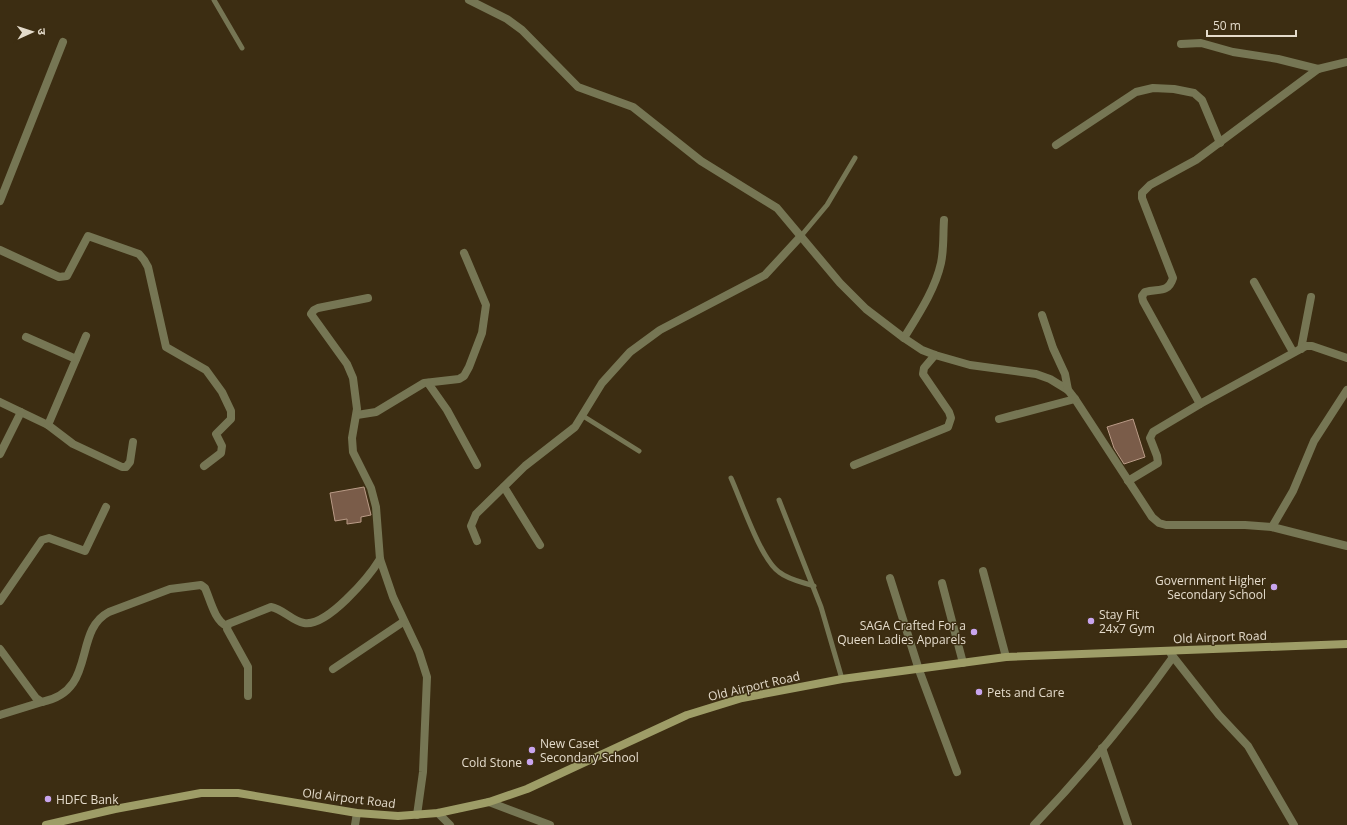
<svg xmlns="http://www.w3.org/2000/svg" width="1347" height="825" font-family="'Open Sans','Noto Sans Devanagari',sans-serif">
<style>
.building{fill:#7a5c49;stroke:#ba9b87}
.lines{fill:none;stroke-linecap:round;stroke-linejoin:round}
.service{stroke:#767654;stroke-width:5}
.minor{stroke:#767654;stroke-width:8}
.secondary{stroke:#9e9d67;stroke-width:8}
.poi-dot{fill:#c9a5ee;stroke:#3c2d12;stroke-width:1.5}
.labels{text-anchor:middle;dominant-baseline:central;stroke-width:3;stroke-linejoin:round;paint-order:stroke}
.poi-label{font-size:12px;fill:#e4dbcb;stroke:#3c2d12;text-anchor:start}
.street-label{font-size:12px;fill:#e4dbcb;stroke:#3c2d12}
</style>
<rect width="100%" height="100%" fill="#3c2d12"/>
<g class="building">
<path d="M1133,419L1145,457L1124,464L1114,448L1107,427Z"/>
<path d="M364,487L371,515L361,517V522L347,524V519L335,521L330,493Z"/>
</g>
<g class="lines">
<g class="service">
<path d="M214,0L242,48"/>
<path d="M801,236L827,205L855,158"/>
<path d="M583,416L639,451"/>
<path d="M731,478C741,500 761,560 779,572C789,580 802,582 814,586"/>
<path d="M779,500L821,607L842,679"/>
</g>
<g class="minor">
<path d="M469,0L507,19L522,30L578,87L633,107L701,161L777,208L840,283L866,309L904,338L922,350L935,355L970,365L1036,374L1050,379L1068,390L1075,399L1152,517L1159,523L1166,525H1245L1272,527L1347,546"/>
<path d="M1181,44L1201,43L1233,52L1278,59L1318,69"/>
<path d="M1056,145L1136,92L1153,88L1174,89L1194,93L1202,100L1220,143"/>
<path d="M0,201L63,42"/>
<path d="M0,250L59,277L67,276L88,236L139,254L144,260L148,267L166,347L206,370L222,392L231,411V419L216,434L222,446L221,453L204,466"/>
<path d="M1254,282L1293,352"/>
<path d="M368,298L318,308L314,310L311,314L347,364L353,378L357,409L352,438L353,452L371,488L376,507L380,559L393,597L419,652L427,677L423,772L417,815"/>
<path d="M1042,315L1053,348L1065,374L1068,390"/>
<path d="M26,337L76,359"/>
<path d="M904,338C918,315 935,290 941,263C944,249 943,234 944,220"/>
<path d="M1301,349L1311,297"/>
<path d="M428,383L447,410L477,465"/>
<path d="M0,402L48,425L73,444L122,467H126L130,462L133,442"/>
<path d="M1200,404L1143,301L1142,296L1145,292C1158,288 1168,294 1173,278L1142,198V193L1150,185L1196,160L1318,69L1347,62"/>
<path d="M357,415L376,412L424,383L459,379L464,376L469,367L482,333L486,305L464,253"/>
<path d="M999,419L1075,399"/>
<path d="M48,425L86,336"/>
<path d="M0,454L21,412"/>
<path d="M854,465L948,427L951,418L949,412L923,374L924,368L935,355"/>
<path d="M1128,481L1158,463L1157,456L1150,438L1153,432L1200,404L1306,346H1312L1347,358"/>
<path d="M504,487L540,545"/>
<path d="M1272,527L1293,491L1314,441L1347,390"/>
<path d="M477,541L471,526L476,514L525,466L575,427L602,383L630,352L660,330L765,275L801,236"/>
<path d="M983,571L1006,657"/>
<path d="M890,578L919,670L957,772"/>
<path d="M942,583L963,663"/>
<path d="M0,601L42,540L49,538L85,551L106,507"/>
<path d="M0,649L36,698L42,702C98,691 72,631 109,612L170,589L201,585L205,588C210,599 215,622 227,626"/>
<path d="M1171,654L1219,715L1248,746L1294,825"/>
<path d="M333,669L403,622"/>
<path d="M248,696V667L227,629L228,624L271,607C283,609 292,621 304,623C327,627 369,577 380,559"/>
<path d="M0,715L42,702"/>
<path d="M1102,748L1128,825"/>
<path d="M489,802L550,825"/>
<path d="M438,813L450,825"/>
<path d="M355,825L357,813"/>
<path d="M1034,825C1084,773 1131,716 1173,657"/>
</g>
<path class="secondary" d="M46,825L115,809L201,793H238L357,813L398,816L438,813L489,802L527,789L687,715L742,698L842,679L1006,657L1347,644"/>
</g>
<g class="poi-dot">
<circle cx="1274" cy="587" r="4"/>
<circle cx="1091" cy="621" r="4"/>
<circle cx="974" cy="632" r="4"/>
<circle cx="979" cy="692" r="4"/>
<circle cx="532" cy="750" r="4"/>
<circle cx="530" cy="762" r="4"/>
<circle cx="48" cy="799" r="4"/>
</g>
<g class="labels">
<g class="poi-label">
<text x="1266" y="580" text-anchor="end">Government Higher<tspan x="1266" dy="14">Secondary School</tspan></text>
<text x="1099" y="614">Stay Fit<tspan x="1099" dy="14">24x7 Gym</tspan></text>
<text x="966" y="625" text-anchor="end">SAGA Crafted For a<tspan x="966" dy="14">Queen Ladies Apparels</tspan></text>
<text x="987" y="692">Pets and Care</text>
<text x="540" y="743">New Caset<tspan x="540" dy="14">Secondary School</tspan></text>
<text x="522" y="762" text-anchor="end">Cold Stone</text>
<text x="56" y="799">HDFC Bank</text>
</g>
<g class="street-label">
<text transform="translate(1220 637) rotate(-2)">Old Airport Road</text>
<text transform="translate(754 686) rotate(-13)">Old Airport Road</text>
<text transform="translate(349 798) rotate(7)">Old Airport Road</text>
</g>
</g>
<g transform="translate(32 32) rotate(87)" stroke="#3c2d12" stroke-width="3" paint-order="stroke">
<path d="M0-3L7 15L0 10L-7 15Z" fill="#e4dbcb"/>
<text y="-6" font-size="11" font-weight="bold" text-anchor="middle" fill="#e4dbcb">उ</text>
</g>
<path d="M1207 30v6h89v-6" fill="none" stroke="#e4dbcb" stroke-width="2"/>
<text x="1213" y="30" font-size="12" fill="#e4dbcb" stroke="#3c2d12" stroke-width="3" paint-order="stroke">50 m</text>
</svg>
